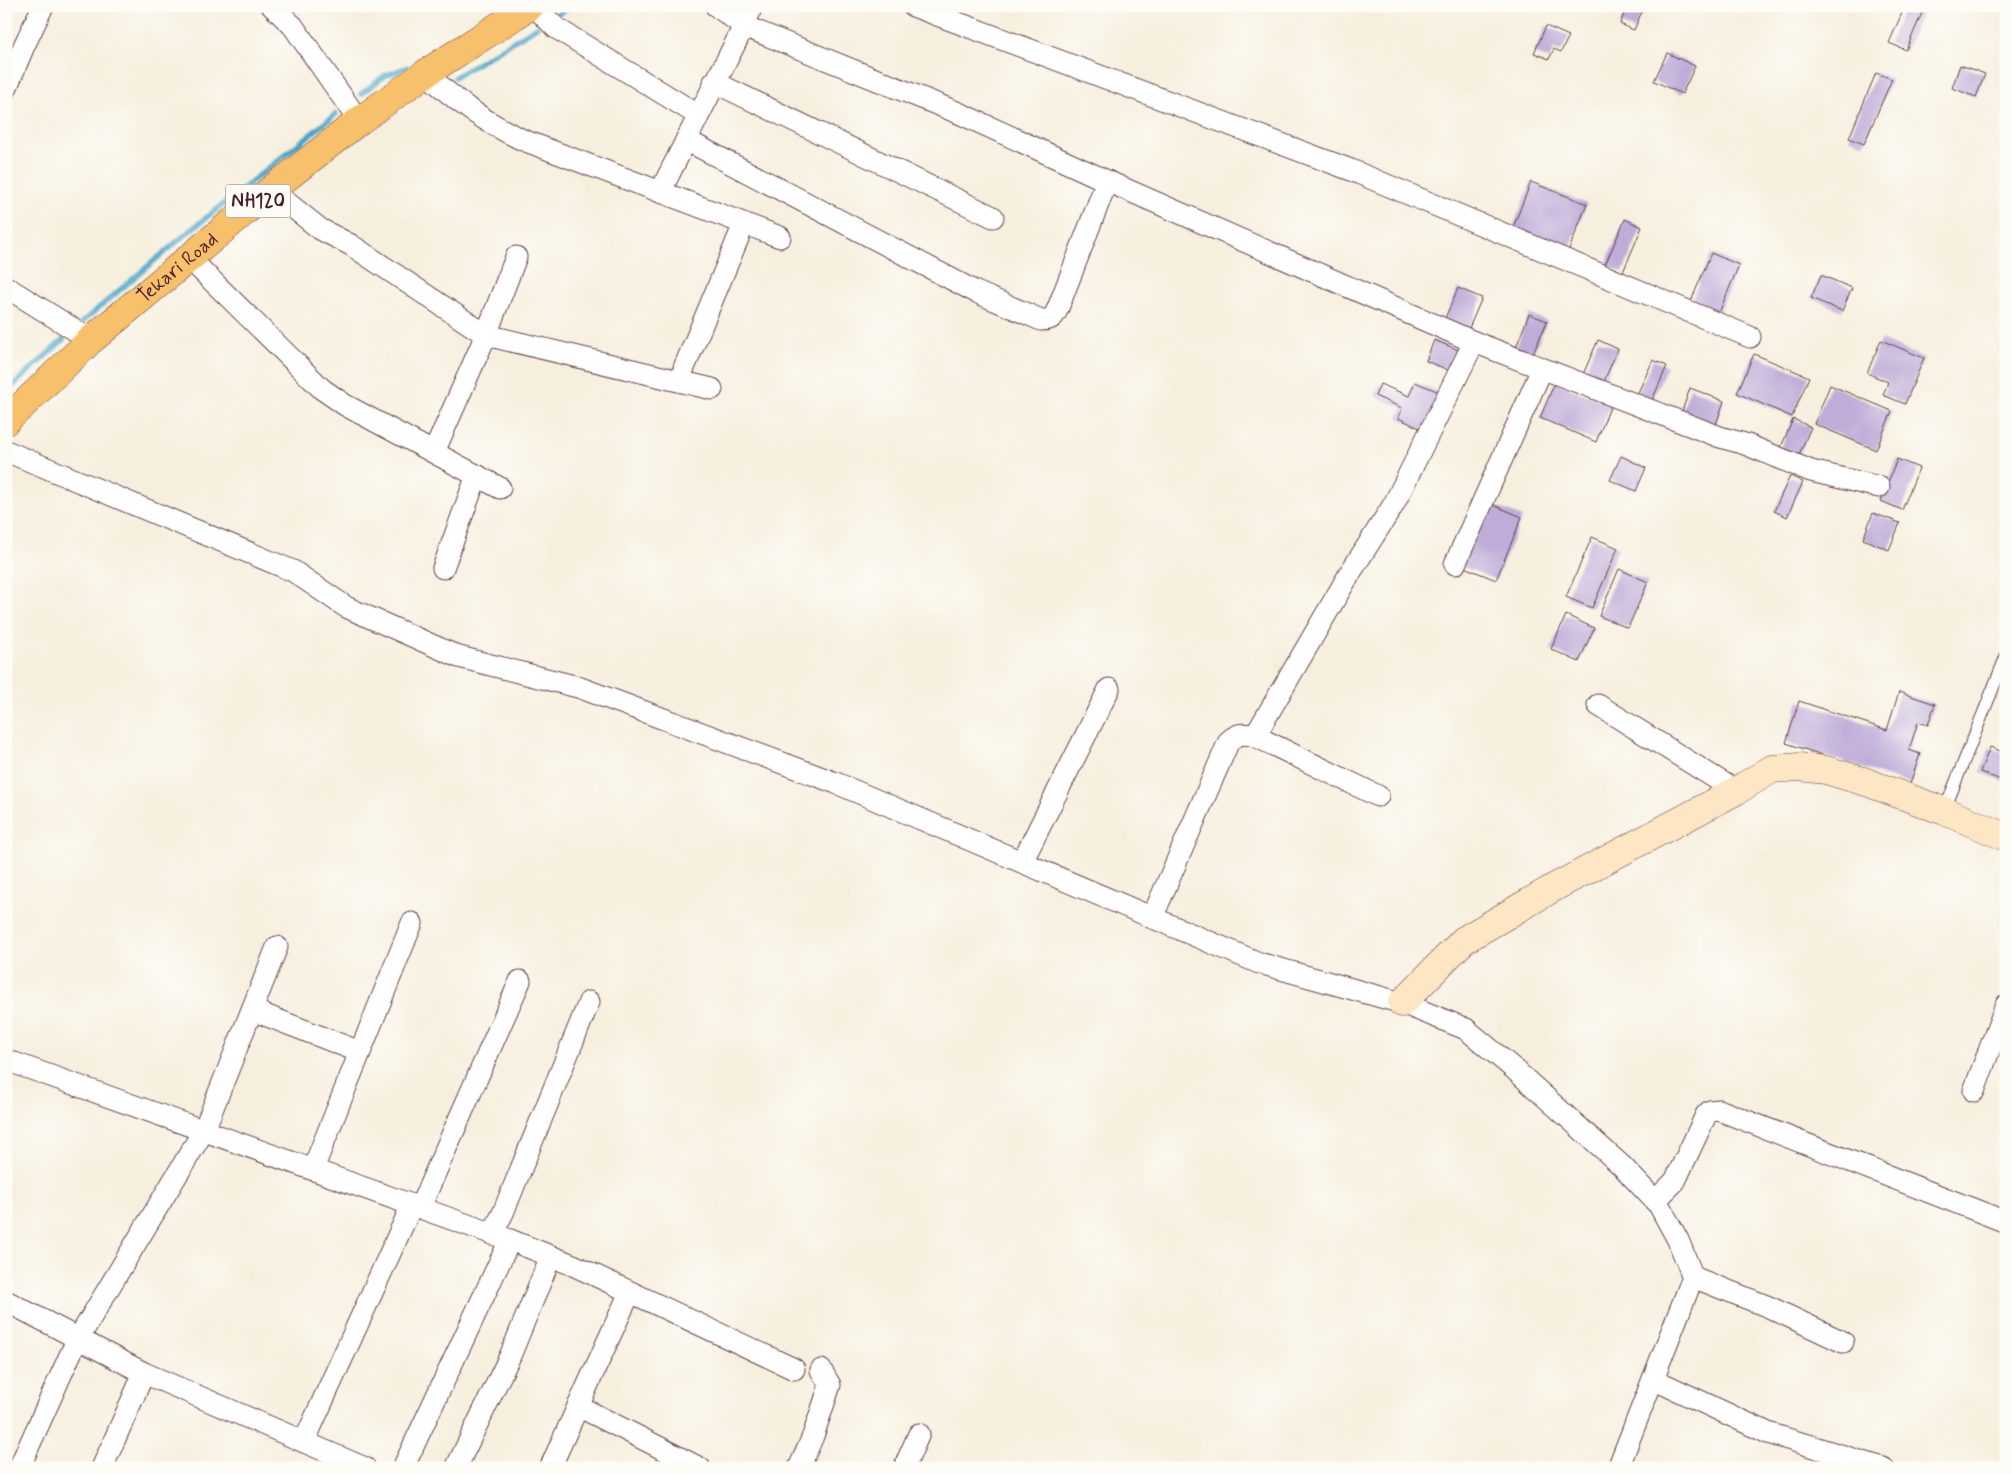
<svg xmlns="http://www.w3.org/2000/svg" width="2012" height="1474" font-family="Mynerve,sans-serif">
<style>
.lines{fill:none;stroke-linecap:round;stroke-linejoin:round}
.stream{stroke:#4aa6c8;stroke-width:5.5}
.building{fill:#bfacd8}
.lane-casing{stroke:#643e46;stroke-width:13}
.street-casing{stroke:#643e46;stroke-width:23}
.secondary-casing{stroke:#643e46;stroke-width:29}
.highway-casing{stroke:#643e46;stroke-width:29}
.lane{stroke:#fff;stroke-width:11}
.street{stroke:#fff;stroke-width:21}
.secondary{stroke:#fce6c4;stroke-width:28}
.highway{stroke:#f7c06b;stroke-width:28}
.labels{text-anchor:middle;dominant-baseline:central;stroke-width:4.5;stroke-linejoin:round;paint-order:stroke}
.shield{fill:#fdfcf7;stroke:#806168;stroke-width:1}
.shield-label{font-size:19px;font-weight:bold;fill:#4a1f2b}
.street-label{font-size:20px;fill:#4a1f2b;stroke:#fdfcf7}
</style>
<rect width="100%" height="100%" fill="#fdfcf7"/>
<filter id="ink" filterUnits="userSpaceOnUse"><feTurbulence type="fractalNoise" baseFrequency=".02" numOctaves="2"/><feDisplacementMap in="SourceGraphic" scale="10" xChannelSelector="R" yChannelSelector="G"/><feConvolveMatrix kernelMatrix="1 2 1 2 8 2 1 2 1" color-interpolation-filters="sRGB"/></filter>
<filter id="wash" filterUnits="userSpaceOnUse"><feTurbulence type="fractalNoise" baseFrequency=".0096" numOctaves="4" result="noise"/><feDisplacementMap in="SourceGraphic" scale="20" xChannelSelector="R" yChannelSelector="G"/><feGaussianBlur stdDeviation="1.12" result="paint"/><feColorMatrix in="noise" values="0 0 0 0 0 0 0 0 0 0 0 0 0 0 0 0 0 1.4 0 .05"/><feComposite in="paint" operator="in"/></filter>
<g filter="url(#wash)">
<rect width="100%" height="100%" fill="#f7efde"/>
<g class="lines">
<g class="stream">
<path d="M558,14L571,6"/>
<path d="M455,77L537,27"/>
<path d="M361,94L384,76L407,67"/>
<path d="M82,322L186,234L336,114"/>
<path d="M6,392L63,340"/>
</g>
</g>
<g id="blocks">
<g class="building">
<path d="M1627,6H1644L1634,30L1620,24Z"/>
<path d="M1905,6H1925L1906,50L1889,43Z"/>
<path d="M1546,26L1569,36L1561,52L1554,49L1549,59L1534,53Z"/>
<path d="M1667,53L1695,66L1682,94L1654,81Z"/>
<path d="M1960,65L1985,74L1976,97L1952,88Z"/>
<path d="M1876,73L1892,79L1864,144L1849,138Z"/>
<path d="M1531,182L1587,204L1568,252L1512,230Z"/>
<path d="M1625,219L1642,227L1623,272L1605,265Z"/>
<path d="M1711,253L1739,265L1718,315L1690,304Z"/>
<path d="M1821,275L1852,288L1842,311L1811,298Z"/>
<path d="M1458,288L1482,298L1466,335L1442,325Z"/>
<path d="M1529,314L1547,321L1530,361L1513,355Z"/>
<path d="M1434,340L1461,351L1453,372L1426,361Z"/>
<path d="M1598,340L1618,349L1601,388L1581,379Z"/>
<path d="M1881,340L1924,358L1905,404L1883,395L1888,382L1867,373Z"/>
<path d="M1754,354L1809,377L1792,417L1737,393Z"/>
<path d="M1653,360L1667,366L1650,405L1635,399Z"/>
<path d="M1415,382L1444,394L1428,432L1398,418L1402,408L1375,396L1380,384L1409,396Z"/>
<path d="M1555,382L1611,405L1596,442L1540,418Z"/>
<path d="M1830,385L1892,411L1876,450L1814,424Z"/>
<path d="M1690,388L1724,401L1714,430L1680,417Z"/>
<path d="M1793,419L1811,427L1796,462L1778,454Z"/>
<path d="M1621,456L1646,468L1636,491L1610,480Z"/>
<path d="M1897,459L1919,468L1902,510L1881,501Z"/>
<path d="M1790,476L1803,482L1787,517L1774,511Z"/>
<path d="M1486,502L1522,517L1496,580L1459,565Z"/>
<path d="M1873,513L1900,523L1889,550L1863,539Z"/>
<path d="M1592,537L1618,548L1592,608L1566,597Z"/>
<path d="M1619,569L1648,582L1628,628L1599,616Z"/>
<path d="M1566,615L1594,628L1579,662L1551,649Z"/>
<path d="M1899,692L1935,704L1928,725L1918,722L1909,750L1920,754L1910,784L1786,743L1799,701L1887,730Z"/>
<path d="M1990,747L2006,753V782L1980,772Z"/>
</g>
</g>
</g>
<g filter="url(#ink)">
<use href="#blocks" fill-opacity="0" stroke="#643e46" stroke-width="1"/>
<g class="lines">
<defs>
<path id="lane" d="M1944,811L2006,656"/>
<g id="street">
<path d="M272,6L293,26L359,121"/>
<path d="M534,6L556,28L698,115"/>
<path d="M716,6L744,26L961,114L1107,181L1474,342L1720,437L1745,444L1811,471L1879,487"/>
<path d="M913,6L1351,170L1750,337"/>
<path d="M426,73C455,101 486,123 523,140L780,237"/>
<path d="M714,82L993,217"/>
<path d="M6,89L24,46L43,6"/>
<path d="M686,140L976,292L1041,320C1052,320 1054,317 1058,308L1107,181"/>
<path d="M273,188L280,197L320,229L351,245L486,335L712,389"/>
<path d="M660,192L744,26L752,6"/>
<path d="M189,258L322,389L345,405L500,488"/>
<path d="M6,287L91,340"/>
<path d="M684,368L744,224"/>
<path d="M6,451L293,571L346,607L459,657L578,687L836,783L1259,963L1402,1003L1466,1029L1514,1069L1622,1166L1659,1205L1678,1240L1693,1277"/>
<path d="M434,452L486,335L516,257"/>
<path d="M1455,564L1542,369"/>
<path d="M443,568L477,475"/>
<path d="M1598,705L1736,791"/>
<path d="M1255,736L1350,573L1394,504L1474,342"/>
<path d="M1022,862L1109,689"/>
<path d="M1152,918L1229,741C1238,733 1244,733 1255,736L1378,796"/>
<path d="M252,1010L360,1052"/>
<path d="M6,1060L510,1240L573,1265L794,1369"/>
<path d="M1974,1091L2006,1005"/>
<path d="M313,1169L412,923"/>
<path d="M1655,1201L1675,1181L1706,1115L1710,1111L1719,1110L2006,1222"/>
<path d="M492,1234L503,1213L589,1002"/>
<path d="M6,1301L144,1373L365,1468"/>
<path d="M1653,1379L1768,1433L1883,1468"/>
<path d="M578,1406L700,1468"/>
<path d="M304,1442L412,1205H421L520,981"/>
<path d="M19,1468L75,1344L204,1130L277,947"/>
<path d="M102,1468L144,1373"/>
<path d="M403,1468L510,1240"/>
<path d="M456,1468L510,1356L551,1256"/>
<path d="M550,1468L630,1292"/>
<path d="M799,1468L813,1436L830,1385L821,1370"/>
<path d="M904,1468L919,1434"/>
<path d="M1618,1468L1693,1277L1769,1307L1843,1342"/>
</g>
<path id="secondary" d="M1402,1003L1464,940L1555,887L1736,791L1772,769L1799,767L1826,770L1866,782L1944,811L2006,837"/>
<g id="highway">
<path id="s1" d="M6,421L91,340L273,188L359,121L426,73L530,6"/>
</g>
</defs>
<use href="#lane" class="lane-casing"/>
<use href="#street" class="street-casing"/>
<use href="#secondary" class="secondary-casing"/>
<use href="#highway" class="highway-casing"/>
<use href="#lane" class="lane"/>
<use href="#street" class="street"/>
<use href="#secondary" class="secondary"/>
<use href="#highway" class="highway"/>
</g>
</g>
<g class="labels">
<rect class="shield" x="225.5" y="184.5" width="65" height="33" rx="4"/>
<g class="shield-label">
<text x="258" y="201">NH120</text>
</g>
<g class="street-label">
<text stroke="none"><textPath href="#s1" startOffset="230">Tekari Road</textPath></text>
</g>
</g>
<rect width="2012" height="1474" fill="none" stroke="#fdfcf7" stroke-width="25"/>
</svg>
